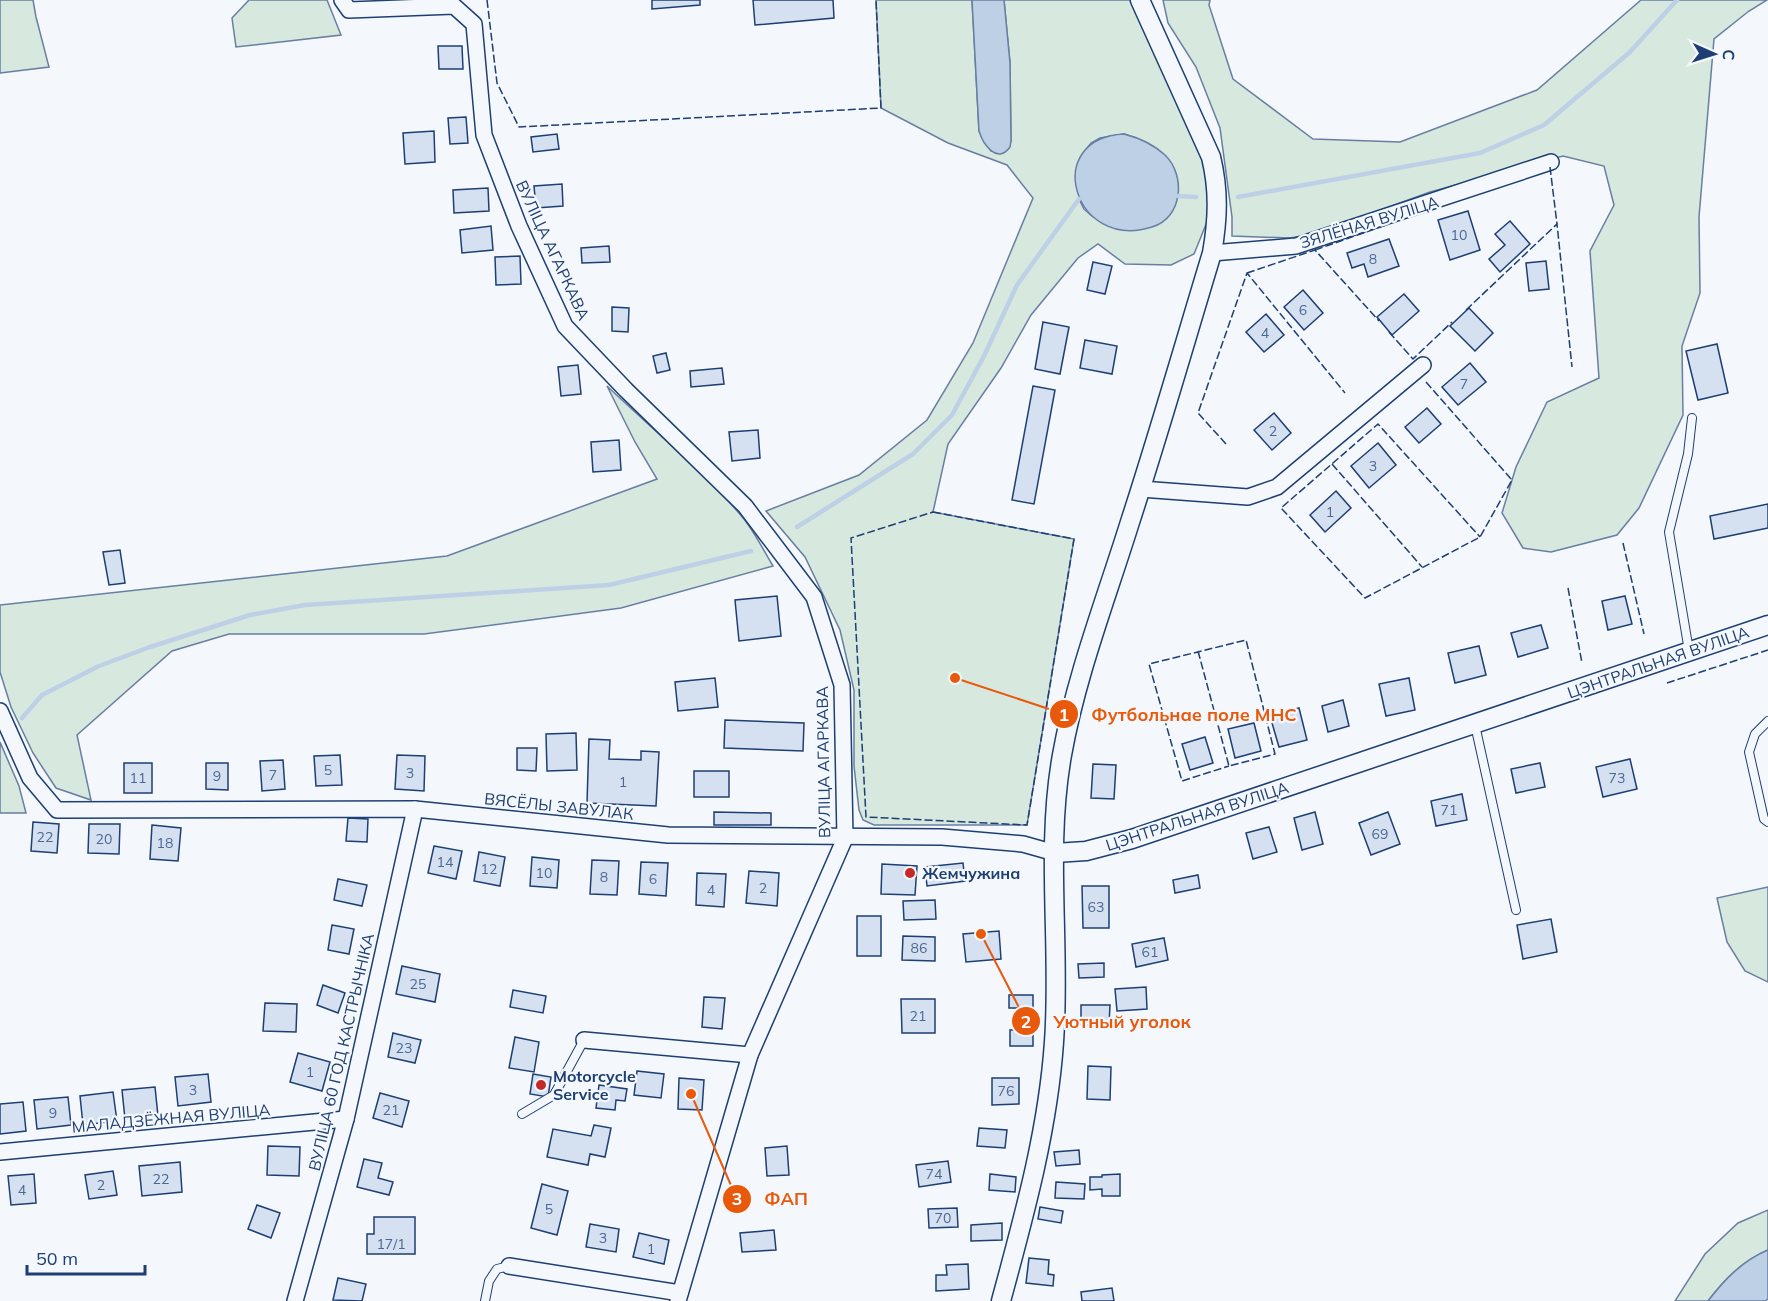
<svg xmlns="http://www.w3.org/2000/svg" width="1768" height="1301" font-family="Mulish,sans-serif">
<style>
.green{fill:#d7e8df;stroke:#687fa3;stroke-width:1.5;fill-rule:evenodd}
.water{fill:#bed0e5;stroke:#687fa3;stroke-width:1.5}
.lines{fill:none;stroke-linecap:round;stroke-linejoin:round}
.stream{stroke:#bed0e5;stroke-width:4.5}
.building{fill:#d5e0f0;stroke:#1d3f73;stroke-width:1.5}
.service-casing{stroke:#1d3f73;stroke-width:10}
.minor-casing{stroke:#1d3f73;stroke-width:18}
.tertiary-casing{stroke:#1d3f73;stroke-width:21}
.service{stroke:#f4f7fb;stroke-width:8}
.minor{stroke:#f4f7fb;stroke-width:15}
.tertiary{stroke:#f4f7fb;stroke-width:18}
.fence{stroke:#1d3f73;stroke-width:1.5;stroke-dasharray:8 3;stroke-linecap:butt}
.poi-dot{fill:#c62828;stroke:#f4f7fb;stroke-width:2}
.labels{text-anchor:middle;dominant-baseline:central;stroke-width:4.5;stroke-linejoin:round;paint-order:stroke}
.number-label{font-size:14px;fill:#4b6792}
.street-label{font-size:16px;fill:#1d3f73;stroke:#f4f7fb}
.poi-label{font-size:16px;font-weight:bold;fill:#1d3f73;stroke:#f4f7fb;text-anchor:start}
.leader{fill:none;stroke:#e8590c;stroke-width:2}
.callout-dot{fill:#e8590c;stroke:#f4f7fb;stroke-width:2}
.mark-label{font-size:18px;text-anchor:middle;font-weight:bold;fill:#fff}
.callout-label{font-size:18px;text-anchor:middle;font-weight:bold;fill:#e8590c;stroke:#f4f7fb;stroke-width:4.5;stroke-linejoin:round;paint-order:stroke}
</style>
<rect width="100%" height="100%" fill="#f4f7fb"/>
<g class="green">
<path d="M0,0H33L36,17L49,67L0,73Z"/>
<path d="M249,0H327L341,35L236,47L232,18Z"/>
<path d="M876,0H972L979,131L991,151L1002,153L1011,141L1010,63L1004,0H1131L1203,161L1209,193V217L1194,254L1171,265L1125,264L1098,244L1078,258L1031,315L1001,368L948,444L933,512L1074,539L1027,825H874L863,820L859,810L854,766V690L840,630L805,557L766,511L859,475L927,420L973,343L1033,198L1007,165L948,143L881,108ZM1124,134C1151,141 1174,155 1178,184L1093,217L1084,209L1079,199L1084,152L1091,143L1100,138Z"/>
<path d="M1163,0H1210L1209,5L1233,79L1313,139L1400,142L1537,90L1641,0H1767L1749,11L1714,39L1699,217L1700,293L1682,346L1683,415L1639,508L1617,535L1551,552L1523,548L1502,513L1516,467L1547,402L1599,378L1590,251L1614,205L1604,166L1563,156L1430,192L1315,234L1290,238L1232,236V217L1220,128L1196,67L1168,23Z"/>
<path d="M607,386C653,430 703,470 744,519C755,533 764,551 773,566L621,608L424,634H229L172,651L77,735L91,800L56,788L33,753L11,707L0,672V605L447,556L657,479L635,442Z"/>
<path d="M0,742L19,786L26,813H0Z"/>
<path d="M1768,887V982L1745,971L1727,942L1717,898Z"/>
<path d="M1768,1210V1250C1744,1260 1723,1281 1708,1301H1675L1705,1254L1738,1223Z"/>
</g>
<g class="water">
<path d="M972,0H1004L1010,63L1011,141L1010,147C997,165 983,144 979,131Z"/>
<path d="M1124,134C1139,138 1153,144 1165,155C1186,175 1183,218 1152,227C1073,252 1041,138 1124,134Z"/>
<path d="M1768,1250V1299L1765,1301H1708C1725,1279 1742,1261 1768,1250Z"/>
</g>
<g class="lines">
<g class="stream">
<path d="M1178,196L1196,197"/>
<path d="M1238,197L1480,153L1544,125L1630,52L1677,0"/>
<path d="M797,527L913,454L952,415L984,356L1017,285L1079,199"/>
<path d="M22,718L42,695L99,666L150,647L250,615L305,605L609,585L751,551"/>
</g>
</g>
<g class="building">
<path d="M652,0H700V5L652,9Z"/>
<path d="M753,0H833L834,18L755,25Z"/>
<path d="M438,46H462L463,69H439Z"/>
<path d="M466,117L468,143L450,144L448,118Z"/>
<path d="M434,131L435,162L405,164L403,133Z"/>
<path d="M557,134L559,149L533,152L531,137Z"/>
<path d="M562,184L563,206L536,208L534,186Z"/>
<path d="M488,188L489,211L454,213L453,190Z"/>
<path d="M1468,211L1480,250L1450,260L1438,220Z"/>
<path d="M1510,221L1530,244L1500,272L1489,259L1505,245L1495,234Z"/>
<path d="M491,226L493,250L462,253L460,230Z"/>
<path d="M1389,239L1399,266L1368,277L1364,264L1352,268L1347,253Z"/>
<path d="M609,246L610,262L582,263L581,248Z"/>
<path d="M520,256L521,284L496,285L495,257Z"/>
<path d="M1546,261L1549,289L1529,291L1526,263Z"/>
<path d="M1093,262L1112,266L1105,294L1087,290Z"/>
<path d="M1303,290L1323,313L1304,330L1284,307Z"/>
<path d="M1404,294L1419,311L1392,335L1377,317Z"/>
<path d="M612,307L629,308L628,332L612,331Z"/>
<path d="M1469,308L1493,333L1475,351L1450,326Z"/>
<path d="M1266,314L1284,335L1264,352L1246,332Z"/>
<path d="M1043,322L1069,327L1060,374L1035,369Z"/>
<path d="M1085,340L1117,346L1112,374L1080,368Z"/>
<path d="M1717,344L1728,393L1698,400L1686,351Z"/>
<path d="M666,353L670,370L657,373L653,356Z"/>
<path d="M1470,363L1486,382L1458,405L1442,387Z"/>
<path d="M578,365L581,394L561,396L558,367Z"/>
<path d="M722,368L724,384L691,387L690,371Z"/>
<path d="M1033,386L1055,390L1034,504L1012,500Z"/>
<path d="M1427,408L1441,424L1419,443L1405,427Z"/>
<path d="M1274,413L1291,433L1272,450L1254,430Z"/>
<path d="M758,430L760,458L732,461L729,432Z"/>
<path d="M619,440L621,470L593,472L591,442Z"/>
<path d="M1378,443L1396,465L1369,488L1351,466Z"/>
<path d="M1336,491L1351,508L1325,532L1310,515Z"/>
<path d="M1768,504V528L1714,539L1710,516Z"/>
<path d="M120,550L125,583L109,585L103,552Z"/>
<path d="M777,596L781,636L739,641L735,600Z"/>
<path d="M1625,596L1632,624L1608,630L1602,601Z"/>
<path d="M1541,625L1548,648L1518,657L1511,633Z"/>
<path d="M1479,646L1486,675L1455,683L1448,653Z"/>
<path d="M715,678L718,707L678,711L675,682Z"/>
<path d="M1409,678L1415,710L1386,716L1379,684Z"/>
<path d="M1343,700L1349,726L1328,732L1322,706Z"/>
<path d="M1299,708L1307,740L1279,747L1270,716Z"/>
<path d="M725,720L804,723L803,751L724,748Z"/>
<path d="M1254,723L1261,751L1235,758L1228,729Z"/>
<path d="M576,733L577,770L547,771L546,734Z"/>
<path d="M1205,737L1213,763L1190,770L1182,744Z"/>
<path d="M589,739L610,740L609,759L641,760V751L659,752L656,806L587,803Z"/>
<path d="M517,748H537L536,771L517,770Z"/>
<path d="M340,755L342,785L316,786L314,756Z"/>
<path d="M397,755L425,756L424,791L395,789Z"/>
<path d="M1630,759L1637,789L1603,797L1596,767Z"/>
<path d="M283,760L285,789L262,791L260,761Z"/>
<rect x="124" y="763" width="28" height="30"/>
<path d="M206,763H228V790L206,789Z"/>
<path d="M1540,763L1545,787L1516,793L1511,769Z"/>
<path d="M1093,764L1116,765L1114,799L1091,798Z"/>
<rect x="694" y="771" width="35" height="26"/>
<path d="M1462,794L1467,820L1436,826L1431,801Z"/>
<path d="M714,812L771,813V825H714Z"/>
<path d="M1315,812L1323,844L1302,850L1294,818Z"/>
<path d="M1388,812L1400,844L1371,855L1359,823Z"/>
<path d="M348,818L368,819L367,842L346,841Z"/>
<path d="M33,822L59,824L57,853L31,851Z"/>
<path d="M89,824H120L119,854L88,853Z"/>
<path d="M152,825L181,828L178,861L150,859Z"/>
<path d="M1269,827L1277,852L1253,859L1246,833Z"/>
<path d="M434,846L462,851L456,879L428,873Z"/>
<path d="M479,852L505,857L500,886L474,881Z"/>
<path d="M532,857L559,860L557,888L530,886Z"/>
<path d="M592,860L619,861L617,895L590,894Z"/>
<path d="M641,862L668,863L666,896L639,894Z"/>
<path d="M963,863L965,881L927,886L925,867Z"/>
<path d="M882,864L917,866L915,895L881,894Z"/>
<path d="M749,871L779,873L777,906L746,903Z"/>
<path d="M697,873L726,874L724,907L696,905Z"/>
<path d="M1198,875L1200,888L1175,893L1173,880Z"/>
<path d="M338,879L367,885L362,906L334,900Z"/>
<path d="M1082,886H1109V928H1083Z"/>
<path d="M935,900L936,919L904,920L903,901Z"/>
<rect x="857" y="916" width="24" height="40"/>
<path d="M1551,919L1557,952L1523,959L1517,925Z"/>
<path d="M332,925L354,929L349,954L328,950Z"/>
<path d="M999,931L1001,959L966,962L963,934Z"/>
<path d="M903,936L935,937V961L902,960Z"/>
<path d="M1164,938L1168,960L1136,967L1132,944Z"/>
<path d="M1104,963V977L1079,978L1078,964Z"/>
<path d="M402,966L440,974L435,1002L396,994Z"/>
<path d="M323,985L345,993L338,1013L317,1005Z"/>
<path d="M1146,987L1147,1009L1117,1011L1115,989Z"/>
<path d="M513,990L546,996L543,1013L510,1007Z"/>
<rect x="1009" y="995" width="24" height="13"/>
<path d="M704,997L725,998L722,1029L702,1027Z"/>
<path d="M901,999H935V1033H902Z"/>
<path d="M265,1003L297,1004L296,1032L263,1031Z"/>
<path d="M1081,1005H1110L1109,1025H1081Z"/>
<path d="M1033,1029V1046H1010V1030Z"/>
<path d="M393,1033L421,1040L415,1063L388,1057Z"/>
<path d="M515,1037L539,1042L534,1072L509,1068Z"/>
<path d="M298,1053L330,1062L322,1091L290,1082Z"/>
<path d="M1088,1066L1111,1067L1110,1100L1087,1099Z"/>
<path d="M637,1071L664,1074L661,1098L634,1095Z"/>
<path d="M208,1074L211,1102L178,1106L175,1077Z"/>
<path d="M533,1074L551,1077L548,1097L530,1094Z"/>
<path d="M679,1078L704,1080L702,1110L678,1109Z"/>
<path d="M992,1078H1019V1104L992,1105Z"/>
<path d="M599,1085L627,1089L625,1101L616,1100L615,1110L596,1108Z"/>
<path d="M155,1087L158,1116L125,1119L122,1090Z"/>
<path d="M113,1092L117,1121L83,1125L80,1096Z"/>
<path d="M380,1093L409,1101L402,1127L373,1118Z"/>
<path d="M68,1097L71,1125L37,1129L34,1100Z"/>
<path d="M23,1102L26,1131L0,1134V1104Z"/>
<path d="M594,1125L611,1128L605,1157L590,1154L588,1165L547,1157L553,1129L591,1136Z"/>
<path d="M979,1128L1007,1130L1005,1148L977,1146Z"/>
<path d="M268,1146L300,1147L299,1176L267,1175Z"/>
<path d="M787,1146L789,1175L767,1176L765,1148Z"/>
<path d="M1079,1150L1080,1164L1056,1166L1054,1152Z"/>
<path d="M364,1159L382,1163L378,1178L393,1182L389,1195L357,1187Z"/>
<path d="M948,1161L951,1182L919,1187L916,1165Z"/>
<path d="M180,1162L182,1192L142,1196L139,1166Z"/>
<path d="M113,1171L117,1195L89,1199L85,1175Z"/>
<path d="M34,1174L36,1203L11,1205L8,1176Z"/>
<path d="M990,1174L1016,1177L1015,1192L989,1190Z"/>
<path d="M1120,1174V1196H1102V1189L1090,1190V1177H1102V1175Z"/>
<path d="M1056,1182L1085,1184L1084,1199L1055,1198Z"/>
<path d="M542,1184L568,1191L557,1235L531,1228Z"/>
<path d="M257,1205L280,1213L271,1238L248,1229Z"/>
<path d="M1040,1207L1063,1211L1061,1223L1038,1219Z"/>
<path d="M957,1208L958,1227L929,1228L928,1209Z"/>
<path d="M374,1217H415V1254H367V1234H374Z"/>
<path d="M1002,1223V1240L971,1241V1225Z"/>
<path d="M590,1224L619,1229L616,1252L586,1247Z"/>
<path d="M774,1230L776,1250L742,1252L740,1233Z"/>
<path d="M639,1233L669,1240L664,1264L633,1257Z"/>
<path d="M1029,1258L1049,1260L1048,1274L1054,1275L1053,1286L1026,1283Z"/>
<path d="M968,1264L969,1289L936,1291V1275H947L946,1265Z"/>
<path d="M338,1278L366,1284L362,1301L333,1300Z"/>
<path d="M1112,1288L1114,1301H1082L1081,1292Z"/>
</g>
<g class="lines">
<defs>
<g id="service">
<path d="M1689,651L1669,532L1688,454L1692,418"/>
<path d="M1768,721L1755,734L1749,752L1764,819L1768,822"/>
<path d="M1475,725L1516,910"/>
<path d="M522,1114L554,1095L584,1040"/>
<path d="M485,1301L489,1281L497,1269L509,1266"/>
</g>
<g id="minor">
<path d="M342,0L349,10L454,6L474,24L484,135L519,226L565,326L626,390L745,506L814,597L842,685L845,838L750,1055L678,1301"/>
<path d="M1212,253L1296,246L1551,162"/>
<path d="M1141,489L1248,497L1277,487L1423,365"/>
<path d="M0,711L30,778L57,810L415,809L668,835L942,837L1023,844L1055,853"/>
<path d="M584,1040L750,1055"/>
<path d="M0,1152L346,1119"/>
<path d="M509,1266L680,1293"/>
<path d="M295,1301L346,1119L415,809"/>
</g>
<g id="tertiary">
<path d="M1055,853L1086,851L1132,839L1768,625"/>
<path d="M1001,1301C1024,1216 1048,1130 1054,1042C1061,947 1045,850 1062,755C1076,676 1106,599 1130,522C1159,433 1185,342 1212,253C1218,219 1219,190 1211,157L1140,0"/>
</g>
</defs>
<use href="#service" class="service-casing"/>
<use href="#minor" class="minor-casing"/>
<use href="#tertiary" class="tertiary-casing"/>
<use href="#service" class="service"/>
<use href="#minor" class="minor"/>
<use href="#tertiary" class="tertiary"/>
<g class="fence">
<path d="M487,0L497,83L519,127L881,108L876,0"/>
<path d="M1550,167L1557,224"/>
<path d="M1315,250L1389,224"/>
<path d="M1247,273L1315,250L1379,321"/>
<path d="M1466,310L1557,224L1572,367"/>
<path d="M1389,332L1413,359L1452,322"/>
<path d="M1426,382L1512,480L1480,537L1365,598L1281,508L1378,424L1480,537"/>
<path d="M1226,444L1198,413L1247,273L1345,393"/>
<path d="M1332,464L1422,567"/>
<path d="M933,512L1074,539L1027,825L866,817L851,538Z"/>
<path d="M1623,543L1644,634"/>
<path d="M1568,588L1582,663"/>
<path d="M1198,651L1229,766L1275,754L1246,640L1149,664L1182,781L1229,766"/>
<path d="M1667,683L1768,650"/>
</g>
</g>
<g class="poi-dot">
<circle cx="910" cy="873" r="6"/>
<circle cx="541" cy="1085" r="6"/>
</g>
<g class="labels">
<g class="number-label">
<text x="1459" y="235">10</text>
<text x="1373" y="259">8</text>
<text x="1303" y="310">6</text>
<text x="1265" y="333">4</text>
<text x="1464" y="384">7</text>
<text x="1273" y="431">2</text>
<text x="1373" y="466">3</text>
<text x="1330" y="512">1</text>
<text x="328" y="770">5</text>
<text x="410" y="773">3</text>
<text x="273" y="775">7</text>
<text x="217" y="776">9</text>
<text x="138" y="778">11</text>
<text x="1617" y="778">73</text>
<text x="623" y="782">1</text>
<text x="1449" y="810">71</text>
<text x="1380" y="834">69</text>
<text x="45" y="837">22</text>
<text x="104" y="839">20</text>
<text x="165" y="843">18</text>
<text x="445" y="862">14</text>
<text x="489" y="869">12</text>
<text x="544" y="873">10</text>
<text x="604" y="877">8</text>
<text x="653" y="879">6</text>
<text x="763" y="888">2</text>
<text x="711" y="890">4</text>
<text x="1096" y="907">63</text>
<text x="919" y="948">86</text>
<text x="1150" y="952">61</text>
<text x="418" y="984">25</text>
<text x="918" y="1016">21</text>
<text x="404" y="1048">23</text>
<text x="310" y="1072">1</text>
<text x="193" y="1090">3</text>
<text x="1006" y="1091">76</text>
<text x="391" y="1110">21</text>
<text x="53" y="1113">9</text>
<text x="934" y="1174">74</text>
<text x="161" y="1179">22</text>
<text x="101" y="1185">2</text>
<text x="22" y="1190">4</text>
<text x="549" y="1209">5</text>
<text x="943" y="1218">70</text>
<text x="603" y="1238">3</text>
<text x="391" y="1244">17/1</text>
<text x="651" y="1249">1</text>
</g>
<g class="street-label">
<text transform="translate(1369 222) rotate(-17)">ЗЯЛЁНАЯ ВУЛІЦА</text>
<text transform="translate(553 250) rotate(65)">ВУЛІЦА АГАРКАВА</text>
<text transform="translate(1658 662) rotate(-19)">ЦЭНТРАЛЬНАЯ ВУЛІЦА</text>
<text transform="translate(823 762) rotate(-91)">ВУЛІЦА АГАРКАВА</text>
<text transform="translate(559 806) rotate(6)">ВЯСЁЛЫ ЗАВУЛАК</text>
<text transform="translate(1197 816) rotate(-18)">ЦЭНТРАЛЬНАЯ ВУЛІЦА</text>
<text transform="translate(341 1052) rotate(-77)">ВУЛІЦА 60 ГОД КАСТРЫЧНІКА</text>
<text transform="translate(171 1118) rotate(-5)">МАЛАДЗЁЖНАЯ ВУЛІЦА</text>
</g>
<g class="poi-label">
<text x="922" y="873">Жемчужина</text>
<text x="553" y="1076">Motorcycle<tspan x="553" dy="18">Service</tspan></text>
</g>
</g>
<path class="leader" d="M955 678L1064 714M981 934L1026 1021M691 1094L737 1199"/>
<g class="callout-dot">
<circle cx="955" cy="678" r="6"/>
<circle cx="981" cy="934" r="6"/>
<circle cx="691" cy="1094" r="6"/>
<circle cx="1064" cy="714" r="15"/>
<circle cx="1026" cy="1021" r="15"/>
<circle cx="737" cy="1199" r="15"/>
</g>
<g class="mark-label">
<text x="1064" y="721">1</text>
<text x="1026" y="1028">2</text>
<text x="737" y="1205">3</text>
</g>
<g class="callout-label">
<text x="1194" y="721">Футбольнае поле МНС</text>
<text x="1122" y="1028">Уютный уголок</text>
<text x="786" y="1205">ФАП</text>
</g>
<g transform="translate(1714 54) rotate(93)" stroke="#f4f7fb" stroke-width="4.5" paint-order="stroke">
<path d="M0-4.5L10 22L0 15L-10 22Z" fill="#1d3f73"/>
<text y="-9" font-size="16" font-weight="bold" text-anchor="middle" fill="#1d3f73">С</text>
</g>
<path d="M27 1265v9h118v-9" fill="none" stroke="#1d3f73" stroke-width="3"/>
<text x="36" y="1265" font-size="18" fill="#1d3f73" stroke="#f4f7fb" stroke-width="4.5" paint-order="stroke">50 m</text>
</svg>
